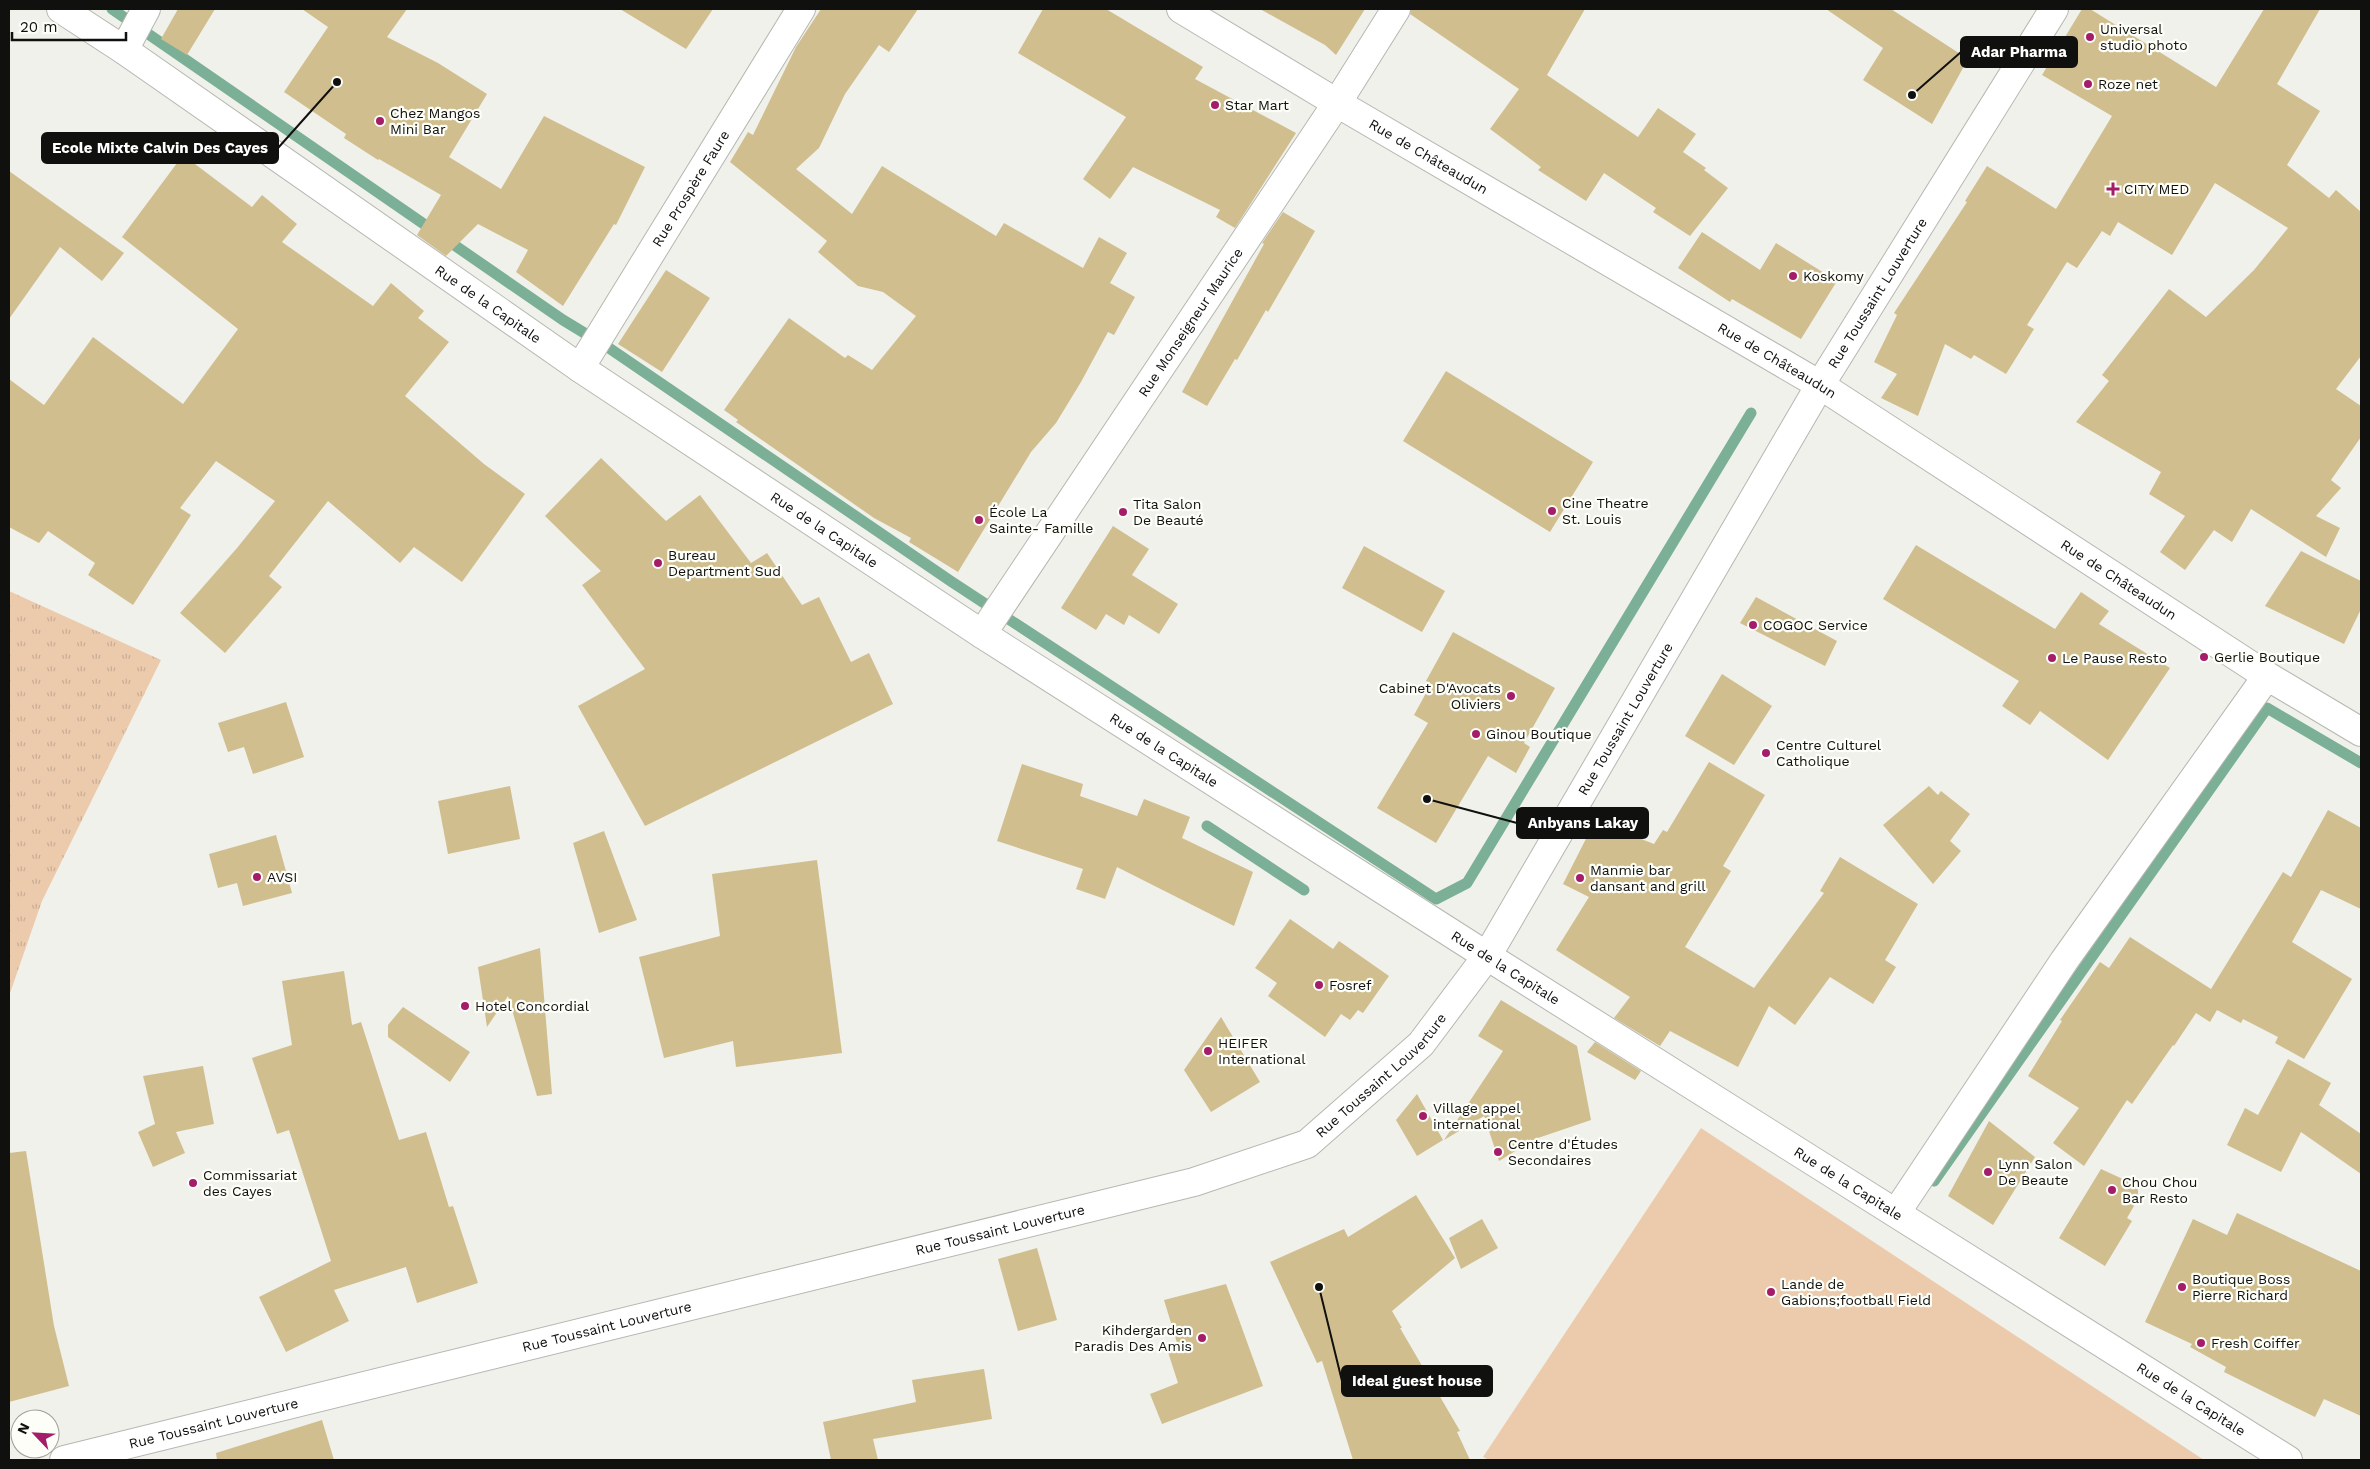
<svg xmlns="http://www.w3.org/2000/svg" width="2370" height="1469" font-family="'Work Sans',sans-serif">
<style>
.green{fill:#eccbad}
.park{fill:url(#park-tufts)}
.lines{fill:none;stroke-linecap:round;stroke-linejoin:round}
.stream{stroke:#7bb096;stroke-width:11}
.building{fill:#d0be8e}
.minor-casing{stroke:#b6b7b2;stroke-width:30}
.tertiary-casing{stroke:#b6b7b2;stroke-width:30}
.minor{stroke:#fff;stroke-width:28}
.tertiary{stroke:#fff;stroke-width:28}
.poi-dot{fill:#a31d69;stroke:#fdfef8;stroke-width:2}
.labels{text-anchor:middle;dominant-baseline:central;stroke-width:4.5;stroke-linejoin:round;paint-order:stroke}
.poi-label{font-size:14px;fill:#10100e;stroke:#fdfef8;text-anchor:start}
.street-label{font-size:14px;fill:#10100e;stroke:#fdfef8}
.leader{fill:none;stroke:#10100e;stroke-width:2}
.callout-dot{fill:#10100e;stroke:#fdfef8;stroke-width:2}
.callout{fill:#10100e;stroke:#10100e;stroke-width:2}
.callout-label{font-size:15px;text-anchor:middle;font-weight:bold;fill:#fff}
</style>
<defs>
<pattern id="park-tufts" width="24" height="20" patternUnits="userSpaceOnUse" patternTransform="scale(1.25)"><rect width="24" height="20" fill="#eccbad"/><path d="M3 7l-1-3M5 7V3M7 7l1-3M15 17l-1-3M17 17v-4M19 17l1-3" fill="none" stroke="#c9ad94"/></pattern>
</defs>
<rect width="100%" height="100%" fill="#f0f1eb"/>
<path class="green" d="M1701,1128L2204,1460H1489L1483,1457Z"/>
<path class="park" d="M9,591L161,660L42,901L9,996Z"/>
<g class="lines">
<g class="stream">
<path d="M112,9L563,320L609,348L952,582L1436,899L1467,883L1751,413"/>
<path d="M1207,826L1304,890"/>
<path d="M1934,1181L2267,708L2361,763"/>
</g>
</g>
<g class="building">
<path d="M178,9H215L187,55L161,39Z"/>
<path d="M302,9H407L387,37L438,63L487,94L449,157L501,189L544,116L645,167L616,225L614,224L563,306L516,272L528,250L478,224L446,256L417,235L441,195L379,159L378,160L344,138L346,134L284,92L328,27Z"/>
<path d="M620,9H713L686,49Z"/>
<path d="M821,9H918L889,52L879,45L845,94L819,148L796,169L852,214L882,166L996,236L1004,223L1083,268L1099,237L1127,253L1110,283L1135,297L1114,335L1108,332L1081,382L1056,423L1031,452L958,572L909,542L911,538L874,518L736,422L738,420L724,410L789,318L845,358L848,355L872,370L916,316L883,292L858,286L818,252L827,241L730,162L748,132L753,135L796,47Z"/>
<path d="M1043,9H1106L1203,67L1195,79L1296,133L1235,228L1216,217L1220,210L1133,167L1110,199L1083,179L1126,117L1018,53Z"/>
<path d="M1260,9H1365L1336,55L1325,45Z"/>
<path d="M1411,9H1585L1547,75L1638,137L1658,108L1696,134L1683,152L1706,168L1704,170L1728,188L1690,236L1653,212L1656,208L1604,173L1586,201L1538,170L1541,167L1490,129L1519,89L1410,14Z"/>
<path d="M1826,9H1891L1968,59L1932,124L1863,80L1883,48Z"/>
<path d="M2082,9H2090L2216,87L2264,9H2320L2277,84L2320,111L2287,165L2329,198L2336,190L2361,212V356L2336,389L2361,406V437L2331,480L2341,488L2316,516L2340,528L2326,557L2251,509L2232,542L2214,530L2185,570L2160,552L2185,516L2149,494L2161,472L2076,422L2109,381L2102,375L2169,289L2206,317L2254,270L2288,228L2215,183L2172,255L2118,222L2110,236L2102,231L2077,268L2067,262L2027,325L2034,329L2006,374L1974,355L1971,359L1945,344L1918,416L1881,398L1897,374L1874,362L1897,315L1894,313L1967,202L1965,201L1987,166L2056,209L2112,116L2042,75Z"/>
<path d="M183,155L252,207L262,195L297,224L282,242L373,306L391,283L424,311L418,318L449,342L405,396L484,464L525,494L462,582L414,547L400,563L328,501L269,576L282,587L225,653L180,613L237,548L275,501L216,461L180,508L191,515L133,605L88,575L95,563L48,531L39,543L9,527V379L44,405L93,337L183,404L238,329L122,237Z"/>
<path d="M9,171L124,253L102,281L60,247L9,319Z"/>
<path d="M1283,212L1315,231L1268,312L1266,310L1237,360L1235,359L1207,406L1182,392L1264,244L1262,243Z"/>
<path d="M1702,232L1760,270L1776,243L1837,281L1801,339L1732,299L1730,302L1678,268Z"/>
<path d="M666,270L710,298L662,372L618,344Z"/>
<path d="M1446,371L1593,462L1550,532L1403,441Z"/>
<path d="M601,458L666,521L700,495L751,563L767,553L802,605L819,597L851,662L869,653L893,704L645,826L578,706L645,669L582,585L601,571L545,516Z"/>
<path d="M1113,526L1149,549L1132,575L1178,604L1159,634L1129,615L1124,625L1106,614L1096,630L1061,608Z"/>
<path d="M1916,545L2055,629L2081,592L2109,611L2099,624L2170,668L2108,760L2040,711L2030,725L2002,706L2019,681L1883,599Z"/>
<path d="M1364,546L1445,591L1422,632L1342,588Z"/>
<path d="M2301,551L2361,581V609L2344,644L2265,606Z"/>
<path d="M1756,597L1837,641L1825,666L1740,623Z"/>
<path d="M1453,632L1555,688L1524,743L1530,747L1516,773L1488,756L1436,843L1377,808L1428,723L1414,715L1431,684L1426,681Z"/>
<path d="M1722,674L1772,706L1734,765L1685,736Z"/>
<path d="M286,702L304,757L253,774L244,747L228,752L218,723Z"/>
<path d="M1709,762L1765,795L1723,866L1731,871L1685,947L1754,988L1824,893L1820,891L1840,857L1918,904L1885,960L1896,967L1873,1004L1830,977L1795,1025L1769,1006L1738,1067L1670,1031L1660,1046L1614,1018L1630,997L1556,950L1589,897L1563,884L1595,821L1654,844L1663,830L1667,832Z"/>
<path d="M1022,764L1083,784L1080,796L1137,816L1144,799L1190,817L1182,838L1253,872L1234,926L1117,867L1105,899L1076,889L1083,869L997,841Z"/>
<path d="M510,786L520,839L448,854L438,801Z"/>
<path d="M1929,786L1938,795L1941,791L1970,814L1950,841L1961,851L1933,884L1883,825Z"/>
<path d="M2328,810L2361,828V909L2321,890L2292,942L2352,979L2304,1059L2275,1043L2278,1037L2243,1019L2241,1023L2217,1010L2210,1022L2196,1013L2174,1046L2173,1045L2132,1104L2127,1100L2084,1166L2053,1143L2079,1108L2028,1076L2062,1021L2060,1020L2100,962L2109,968L2130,937L2211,989L2283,872L2291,877Z"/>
<path d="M604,831L637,920L599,933L573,843Z"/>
<path d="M276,835L292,893L243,906L237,883L218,888L209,854Z"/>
<path d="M817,860L842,1053L736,1067L733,1041L664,1058L639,957L720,936L712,874Z"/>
<path d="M1290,919L1333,949L1339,941L1389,976L1363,1013L1358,1010L1350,1020L1341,1014L1325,1037L1268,996L1277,983L1255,968Z"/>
<path d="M540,948L552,1094L537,1096L508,996L487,1027L478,967Z"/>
<path d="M344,971L352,1025L361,1022L399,1140L426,1132L449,1207L453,1206L478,1283L417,1303L406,1267L334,1290L349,1321L286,1352L259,1297L331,1261L289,1130L277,1134L252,1058L292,1045L282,981Z"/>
<path d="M1501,1000L1577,1046L1591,1120L1535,1139L1499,1161L1484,1116L1444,1140L1503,1051L1478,1036Z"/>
<path d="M403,1007L470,1052L450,1082L388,1037V1025Z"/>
<path d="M1221,1017L1260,1082L1211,1112L1184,1070Z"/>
<path d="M1595,1042L1641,1071L1635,1080L1587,1052Z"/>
<path d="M2288,1059L2331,1083L2319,1105L2361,1134V1174L2301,1132L2281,1172L2227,1145L2245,1108L2258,1115Z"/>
<path d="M203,1066L214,1124L176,1132L185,1153L153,1167L138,1132L155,1124L143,1076Z"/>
<path d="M1417,1094L1443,1140L1417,1156L1396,1120Z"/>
<path d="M1989,1121L2035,1157L1993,1225L1948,1196Z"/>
<path d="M26,1151L54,1326L69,1386L9,1402V1153Z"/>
<path d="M2101,1169L2138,1186V1199L2127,1218L2132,1221L2105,1266L2059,1238Z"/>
<path d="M1416,1195L1455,1258L1392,1311L1402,1328H1400L1460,1431L1457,1432L1470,1460H1353L1322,1361L1317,1363L1270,1262L1344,1229L1348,1237Z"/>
<path d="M2237,1213L2361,1271V1416L2324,1399L2315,1417L2224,1372L2226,1367L2190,1347L2192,1344L2145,1322L2193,1219L2227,1235Z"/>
<path d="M1482,1219L1498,1248L1461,1269L1449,1238Z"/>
<path d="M1037,1248L1057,1320L1018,1331L998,1259Z"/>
<path d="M1226,1284L1263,1386L1162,1424L1150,1394L1178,1383L1168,1352L1178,1346L1164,1300Z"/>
<path d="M984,1369L992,1419L873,1439L878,1460H831L823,1422L916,1402L912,1380Z"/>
<path d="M322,1420L334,1460H217L216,1453Z"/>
</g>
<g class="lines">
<defs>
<g id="minor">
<path id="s1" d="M580,368L801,9"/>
<path id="s2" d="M982,634L1337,103L1396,9"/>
<path d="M1896,1213L2064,961L2267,676"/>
<path id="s3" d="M64,1460L1194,1182L1307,1144L1421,1044L1487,956L1820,385L2054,9"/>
</g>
<g id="tertiary">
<path id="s4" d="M61,9L124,50L580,368L982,634L1487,956L2288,1460"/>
<path id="s5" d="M1181,9L1337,103L1820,385L2267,676L2361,732"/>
<path d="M124,50L146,9"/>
</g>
</defs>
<use href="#minor" class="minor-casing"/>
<use href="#tertiary" class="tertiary-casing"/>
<use href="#minor" class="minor"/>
<use href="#tertiary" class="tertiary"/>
</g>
<g class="poi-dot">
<circle cx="2090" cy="37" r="5"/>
<circle cx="2088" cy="84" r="5"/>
<circle cx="1215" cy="105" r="5"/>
<circle cx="380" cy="121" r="5"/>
<path d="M2110.5 181.5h5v5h5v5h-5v5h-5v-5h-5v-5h5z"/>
<circle cx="1793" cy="276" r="5"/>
<circle cx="1552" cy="511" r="5"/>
<circle cx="1123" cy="512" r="5"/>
<circle cx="979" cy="520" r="5"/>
<circle cx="658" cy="563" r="5"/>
<circle cx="1753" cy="625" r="5"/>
<circle cx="2204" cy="657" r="5"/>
<circle cx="2052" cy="658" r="5"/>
<circle cx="1511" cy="696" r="5"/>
<circle cx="1476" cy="734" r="5"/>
<circle cx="1766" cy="753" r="5"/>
<circle cx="257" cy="877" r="5"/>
<circle cx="1580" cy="878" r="5"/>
<circle cx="1319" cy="985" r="5"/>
<circle cx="465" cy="1006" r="5"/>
<circle cx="1208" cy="1051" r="5"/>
<circle cx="1423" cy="1116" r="5"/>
<circle cx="1498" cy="1152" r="5"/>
<circle cx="1988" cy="1172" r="5"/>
<circle cx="193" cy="1183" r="5"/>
<circle cx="2112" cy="1190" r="5"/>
<circle cx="2182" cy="1287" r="5"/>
<circle cx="1771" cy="1292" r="5"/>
<circle cx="1202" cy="1338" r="5"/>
<circle cx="2201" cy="1343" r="5"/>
</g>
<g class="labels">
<g class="poi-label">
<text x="2100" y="29">Universal<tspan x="2100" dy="16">studio photo</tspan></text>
<text x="2098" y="84">Roze net</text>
<text x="1225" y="105">Star Mart</text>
<text x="390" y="113">Chez Mangos<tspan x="390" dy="16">Mini Bar</tspan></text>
<text x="2124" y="189">CITY MED</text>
<text x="1803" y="276">Koskomy</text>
<text x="1562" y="503">Cine Theatre<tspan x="1562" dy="16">St. Louis</tspan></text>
<text x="1133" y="504">Tita Salon<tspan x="1133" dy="16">De Beauté</tspan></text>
<text x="989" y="512">École La<tspan x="989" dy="16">Sainte- Famille</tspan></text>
<text x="668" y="555">Bureau<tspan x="668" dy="16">Department Sud</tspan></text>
<text x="1763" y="625">COGOC Service</text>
<text x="2214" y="657">Gerlie Boutique</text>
<text x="2062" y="658">Le Pause Resto</text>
<text x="1501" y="688" text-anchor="end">Cabinet D'Avocats<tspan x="1501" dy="16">Oliviers</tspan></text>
<text x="1486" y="734">Ginou Boutique</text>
<text x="1776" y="745">Centre Culturel<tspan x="1776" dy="16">Catholique</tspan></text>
<text x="1590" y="870">Manmie bar<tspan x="1590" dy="16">dansant and grill</tspan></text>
<text x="267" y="877">AVSI</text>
<text x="1329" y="985">Fosref</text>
<text x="475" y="1006">Hotel Concordial</text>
<text x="1218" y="1043">HEIFER<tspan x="1218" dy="16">International</tspan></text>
<text x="1433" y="1108">Village appel<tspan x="1433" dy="16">international</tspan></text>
<text x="1508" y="1144">Centre d'Études<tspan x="1508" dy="16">Secondaires</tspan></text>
<text x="1998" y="1164">Lynn Salon<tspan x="1998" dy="16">De Beaute</tspan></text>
<text x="203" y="1175">Commissariat<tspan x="203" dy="16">des Cayes</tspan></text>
<text x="2122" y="1182">Chou Chou<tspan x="2122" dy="16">Bar Resto</tspan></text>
<text x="2192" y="1279">Boutique Boss<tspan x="2192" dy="16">Pierre Richard</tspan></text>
<text x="1781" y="1284">Lande de<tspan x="1781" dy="16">Gabions;football Field</tspan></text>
<text x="1192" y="1330" text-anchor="end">Kihdergarden<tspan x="1192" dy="16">Paradis Des Amis</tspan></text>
<text x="2211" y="1343">Fresh Coiffer</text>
</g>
<g class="street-label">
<text stroke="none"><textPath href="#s5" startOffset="288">Rue de Châteaudun</textPath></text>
<text stroke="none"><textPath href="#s1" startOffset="211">Rue Prospère Faure</textPath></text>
<text stroke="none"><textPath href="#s3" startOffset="2314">Rue Toussaint Louverture</textPath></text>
<text stroke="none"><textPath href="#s4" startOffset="519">Rue de la Capitale</textPath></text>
<text stroke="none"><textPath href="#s2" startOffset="375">Rue Monseigneur Maurice</textPath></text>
<text stroke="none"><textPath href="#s5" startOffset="692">Rue de Châteaudun</textPath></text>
<text stroke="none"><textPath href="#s4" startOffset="924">Rue de la Capitale</textPath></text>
<text stroke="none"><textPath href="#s5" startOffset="1098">Rue de Châteaudun</textPath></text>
<text stroke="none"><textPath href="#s3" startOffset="1819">Rue Toussaint Louverture</textPath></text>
<text stroke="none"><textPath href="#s4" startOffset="1329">Rue de la Capitale</textPath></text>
<text stroke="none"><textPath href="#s4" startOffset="1734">Rue de la Capitale</textPath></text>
<text stroke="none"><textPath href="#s3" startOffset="1384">Rue Toussaint Louverture</textPath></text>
<text stroke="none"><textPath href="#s4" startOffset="2139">Rue de la Capitale</textPath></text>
<text stroke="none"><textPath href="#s3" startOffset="964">Rue Toussaint Louverture</textPath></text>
<text stroke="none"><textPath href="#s3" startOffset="559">Rue Toussaint Louverture</textPath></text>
<text stroke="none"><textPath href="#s4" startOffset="2544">Rue de la Capitale</textPath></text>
<text stroke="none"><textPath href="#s3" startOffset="154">Rue Toussaint Louverture</textPath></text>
</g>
</g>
<path class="leader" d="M1912 95L1961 52M337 82L278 148M1427 799L1517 823M1319 1287L1342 1381"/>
<g class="callout-dot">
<circle cx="1912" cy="95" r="5"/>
<circle cx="337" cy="82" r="5"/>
<circle cx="1427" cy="799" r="5"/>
<circle cx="1319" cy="1287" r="5"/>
</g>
<g class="callout">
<rect x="1961" y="37" width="116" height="30" rx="5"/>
<rect x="42" y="133" width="236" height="30" rx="5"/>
<rect x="1517" y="808" width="131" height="30" rx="5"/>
<rect x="1342" y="1366" width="150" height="30" rx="5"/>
</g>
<g class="callout-label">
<text x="2019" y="57">Adar Pharma</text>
<text x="160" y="153">Ecole Mixte Calvin Des Cayes</text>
<text x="1583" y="828">Anbyans Lakay</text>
<text x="1417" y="1386">Ideal guest house</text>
</g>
<rect width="2370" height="1469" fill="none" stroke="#10100e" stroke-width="20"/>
<g transform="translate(35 1434) rotate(295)"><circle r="24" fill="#fdfef8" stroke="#9e9f9a"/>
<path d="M0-4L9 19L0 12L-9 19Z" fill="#a31d69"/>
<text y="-8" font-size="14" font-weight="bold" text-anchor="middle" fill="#10100e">N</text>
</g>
<path d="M12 32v8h114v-8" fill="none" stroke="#10100e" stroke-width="2.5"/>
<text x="20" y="32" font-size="15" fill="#10100e" stroke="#fdfef8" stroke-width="4" paint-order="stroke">20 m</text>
</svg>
